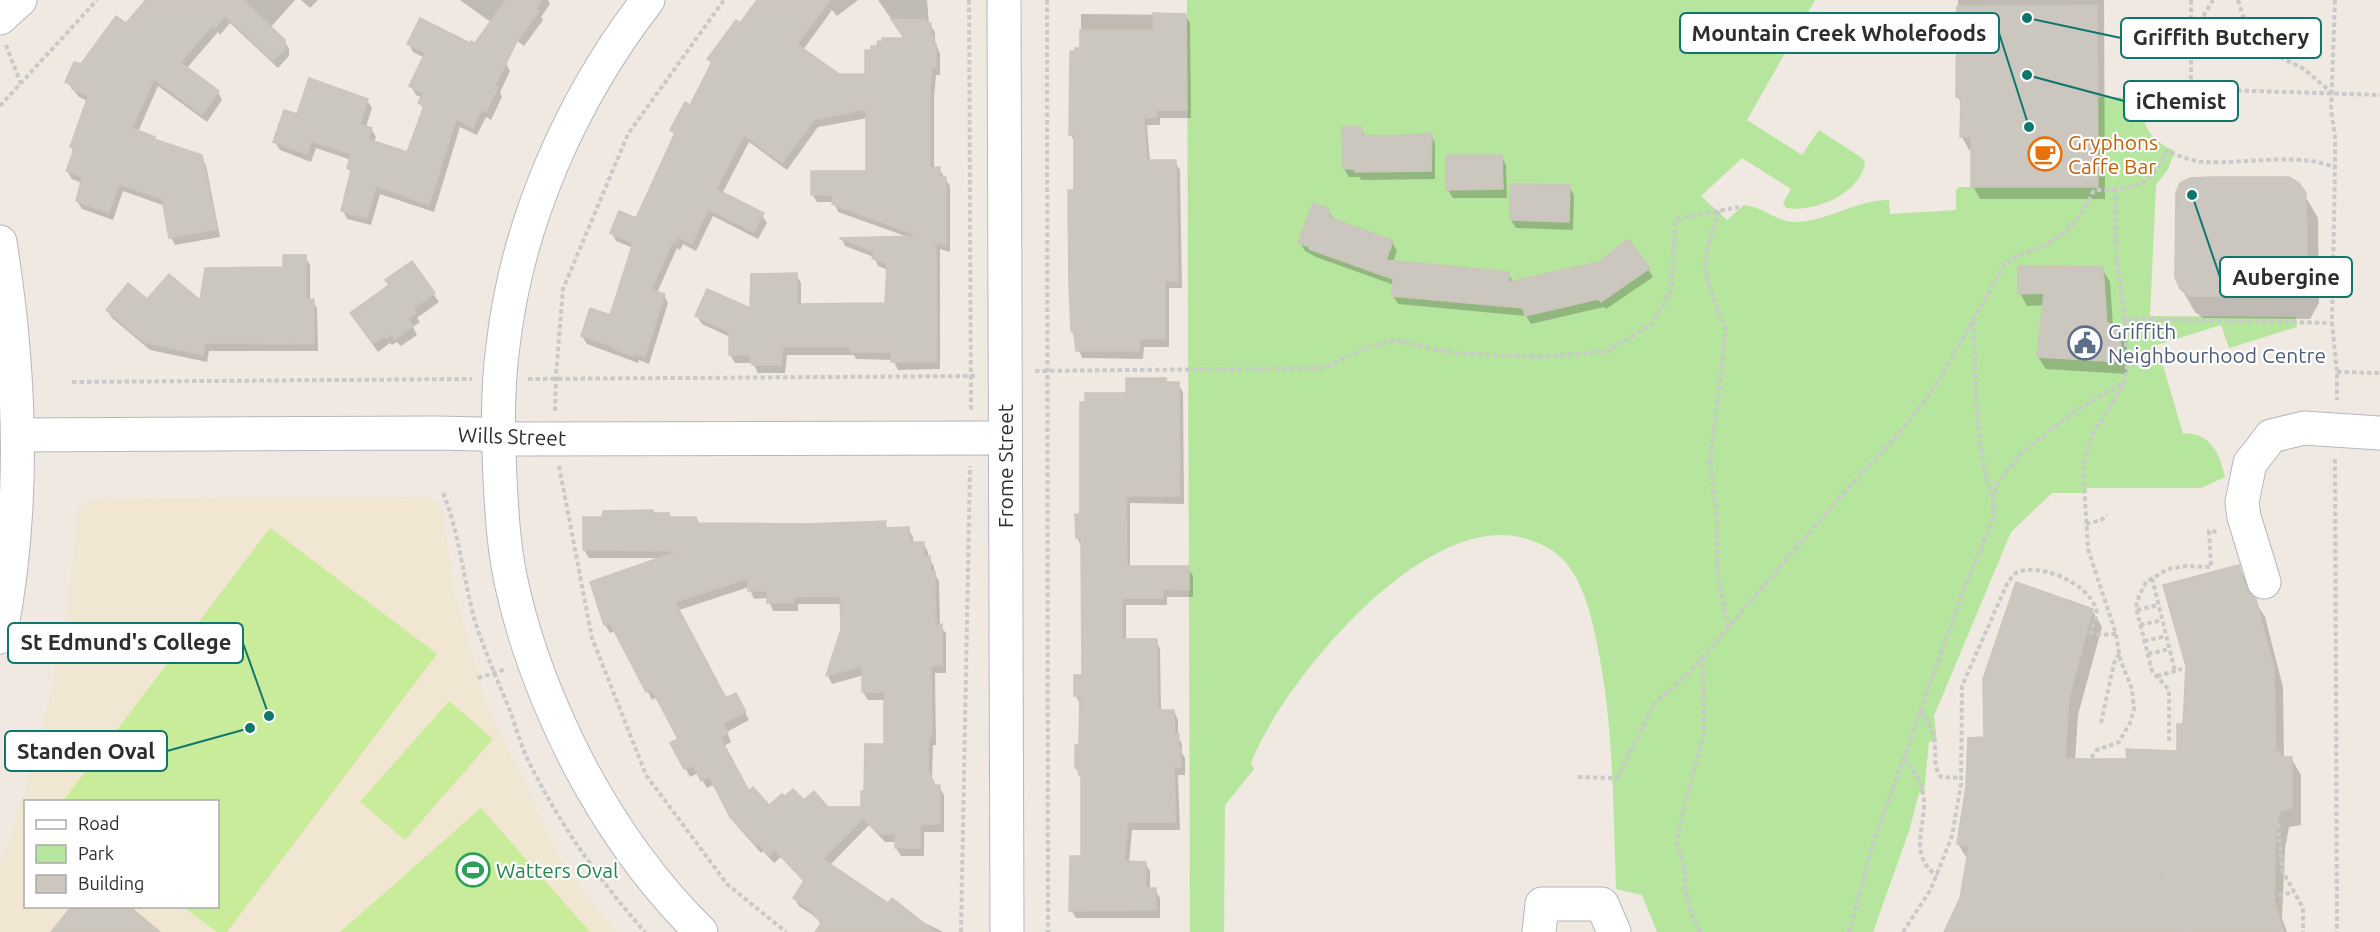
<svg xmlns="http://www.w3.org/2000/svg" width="2380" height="932" font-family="Ubuntu,sans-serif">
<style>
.education{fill:#f0e6d1;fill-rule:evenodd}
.green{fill:#b6e59e}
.pitch{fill:#c9ec9a}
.shadow{fill:#0003;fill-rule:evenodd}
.building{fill:#cbc7bf;stroke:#cbc5ba;stroke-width:1.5;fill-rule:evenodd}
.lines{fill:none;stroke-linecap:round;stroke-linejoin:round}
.minor-casing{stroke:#b4b7c1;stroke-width:35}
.path{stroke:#c9c9c9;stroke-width:4;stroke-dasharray:4.5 3;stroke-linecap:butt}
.minor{stroke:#fff;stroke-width:33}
.labels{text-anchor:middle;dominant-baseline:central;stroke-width:4.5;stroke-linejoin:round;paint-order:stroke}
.food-label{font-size:21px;fill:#c56008;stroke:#fff;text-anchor:start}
.service-label{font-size:21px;fill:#4e5e75;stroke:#fff;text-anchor:start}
.street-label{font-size:21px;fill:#2e2e2e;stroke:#fff}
.leisure-label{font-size:21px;fill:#27864d;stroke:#fff;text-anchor:start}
.leader{fill:none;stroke:#0f766e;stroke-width:2}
.callout-dot{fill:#0f766e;stroke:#fff;stroke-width:2}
.callout{fill:#fff;stroke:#0f766e;stroke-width:2}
.callout-label{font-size:22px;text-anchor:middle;font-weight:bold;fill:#2e2e2e}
</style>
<rect width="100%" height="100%" fill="#efe9e1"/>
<path class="education" d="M427,497L438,502L441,507L455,595L487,705L558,854L583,892L617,932H0V863L21,805L49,702L67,611L78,512L85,502L98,498ZM26,802H218V906H26Z"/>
<path class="green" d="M1187,0H1815L1747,120L1802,155L1819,130L1862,158L1865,162C1861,194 1813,213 1786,208L1783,203L1791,189L1742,158L1701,196L1727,220L1744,205C1764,207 1777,223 1798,222C1830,220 1856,200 1889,200L1890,214L1956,210V190L1960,187H2098L2097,97H2141C2141,125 2149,140 2175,151L2168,169L2156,185L2150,316L2296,317L2297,327L2229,348L2221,325L2157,345L2183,434C2210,431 2220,454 2225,477L2201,488H2087L2086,493H2052L2011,532L1934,716L1937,741L1929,742L1924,793H1919L1909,831L1873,932H1657L1642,895L1616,889C1613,809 1614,728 1598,649C1593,622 1586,591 1570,568C1560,553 1547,546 1530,540C1429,503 1283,681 1251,763L1254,769L1225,805L1224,932H1190Z"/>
<g class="pitch">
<path d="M270,528L437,654L227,932H217L183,907L218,906V802L63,801Z"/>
<path d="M449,701L493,739L405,840L360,802Z"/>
<path d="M481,808L590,932H340Z"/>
</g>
<g class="shadow">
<path d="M148,0H295L270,28L284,40L289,49V56L278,68L230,23L220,35L218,32L186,69L218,92L222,100L207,122L158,86L138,132L154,138L155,141L201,157L206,165L220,237L175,245L171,237L165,206L123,191L113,220L82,209L77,201L82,183L72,179L67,171L74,151L72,146L88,101L79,97L67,82Z"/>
<path d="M301,0H318L310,8Z"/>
<path d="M460,0H548L550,4L541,17L543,20L524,46Z"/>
<path d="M771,0H858L837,16L832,10L803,50L838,76L867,75L873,51L906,40L878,0H927L929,24L935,32V41L940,54V75H936L934,97V169H939L950,186V252L940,249V369L898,370L893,360L856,359L854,355H787L785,373H758L753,363H735L730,355V337L702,324L697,316L751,310L796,275L801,283V306L887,305L888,270L878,266L874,257L845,246L842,239L908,237L838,212L834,202H817L812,194L868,173V118L818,127L787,170L749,142L722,194L762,215L767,223L758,239L713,216L696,251L683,244L680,250L677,248L657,293L664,295L668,303L649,364L639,360L638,363L587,344L582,336L611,317L633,248L616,241L612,233L636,220L675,136L672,130L691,107L712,65L709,59L741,25Z"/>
<path d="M1958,0H2104L2105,199H1980L1973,186V150H1969L1962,137V105L1958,97Z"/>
<path d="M1081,14L1185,15L1190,23L1191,118H1160V125H1147L1150,162H1175L1180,170L1182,288H1169V347H1144L1143,359L1082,358L1072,331L1075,143L1071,135L1081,49Z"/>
<path d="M409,44L506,63L510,71L500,92L502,97L491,120L486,117L477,135L460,127L434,212L380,194L371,225L347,219L343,211L352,174L349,168L351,160L316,148L311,162L280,150L275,142L298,116L367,100L372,108L366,127L371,129L376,137L374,142L408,154L424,110L420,103L422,98L416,95L411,86L425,58L413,52Z"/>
<path d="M1361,129L1365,136L1392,137L1431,135L1435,143V179L1361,180L1360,177H1349L1344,169Z"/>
<path d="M1501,157L1506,165L1507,198H1453L1448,190Z"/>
<path d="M1569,186L1574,195L1573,230L1516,228L1511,220Z"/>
<path d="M2304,194L2318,218L2319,303L2310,319L2203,318L2195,312L2181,288Z"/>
<path d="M1328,210L1333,219L1392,242L1397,251L1393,262L1508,274L1514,283L1648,269L1653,277L1606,309L1604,307L1531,324L1526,316L1398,304L1393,296L1394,285L1316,257L1305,251L1300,242Z"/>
<path d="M305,257L310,265V300H313L317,309L318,351H209L207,362L150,350L112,318L107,310L148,301L201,303L285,269Z"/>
<path d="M412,263L439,302L417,318L420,322L413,327L417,335L401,346L397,342L392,345L390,343L378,352L357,322Z"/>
<path d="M2102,269L2110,282L2113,326L2120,327L2127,340V374L2046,369L2038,357L2044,305L2027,306L2020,293Z"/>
<path d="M1165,380L1168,384H1178L1183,392L1184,504L1130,503V567L1188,568L1193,576V597H1167V605H1126V640H1156L1160,649L1161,711H1174L1178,720V737L1182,744V753L1185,758V775H1178L1180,830H1132L1129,863H1145L1150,871V890H1155L1160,898V918H1076L1071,910L1083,858L1082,779L1076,768L1081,747L1080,704L1076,696L1083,677L1082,547L1077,538L1081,516L1128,394Z"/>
<path d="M652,512L654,515H669L671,519L699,525H808L885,523L888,529H908L913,537V543H923L928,552V557L934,566V573L939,581L940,626L946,633V673H935L936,745H933L932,779L935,787H939L944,795V832H924V856H901L896,848V842H885L869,825L830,865L889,905L943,932H826L816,917L799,906L794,898L805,883L781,857L774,863L763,851L761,853L737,826L715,784L707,788L698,773L690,777L672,743L680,740L657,697L652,700L616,631L610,633L605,625L592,583L661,558H589L584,550L604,518ZM749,587L754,599L768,598L773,611H798V604H842V629L828,676L832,684L864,675L863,692L868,700H885V745L866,793L862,809L827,808L804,803L769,807L749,794L724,746L731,742L727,732L749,720L740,703L726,700L679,610Z"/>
<path d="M2238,566L2248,583L2253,598L2265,617L2283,687L2284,758H2291L2301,775V825L2289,827L2285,849L2282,918L2287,932H1946L1962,898L1968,860L1958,844L1985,739L2092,610L2102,627L2078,715L2075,761H2129L2179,752L2184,726Z"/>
</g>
<g class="building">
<path d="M146,0H243L285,40V48L273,61L225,16L215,28L213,25L180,62L219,91L202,115L154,79L132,128L155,137L154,139L202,155L217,229L169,238L162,199L119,184L109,213L76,201L82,177L66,171L73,152V148L70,147L88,96L72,89L74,86L65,82L74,62L81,64L116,16L126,23Z"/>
<path d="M506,0H542L536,9L539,11L517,41L495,86L498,87L486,112L481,110L473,128L456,119L429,205L376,186L367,218L341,211L351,170L347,168L351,154L311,141L307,154L273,142L284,110L297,114L309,78L368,99L360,124L372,128L368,139L407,152L424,106L418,103L423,93L409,86L425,53L407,44L420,18L470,43L471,41L475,43Z"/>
<path d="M757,0H830L797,44L839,74H865V50H871V46H877L878,41L882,42V38H904L891,19L926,20V23H931V36H933L934,44H936V68L932,67L930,88V168L940,167L939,177H946V245L936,242L937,362H891V352H850V347H783L781,365H752L749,355H729V332L695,316L707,289L750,308L751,274L797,273V304L885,303L887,264L872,258L875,252L839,238L919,236L832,204V195H811V171H866V109L814,120L782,163L744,135L716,189L764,213L754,232L708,209L692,244L678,237L675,243L673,241L651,290L665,294L645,357L634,353L633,356L614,349L615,347L581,336L590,308L610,315L633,243L610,233L619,211L636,218L675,133L670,130L685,102L690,105L712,62L707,59L736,20L740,23Z"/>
<path d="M2097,5L2098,187H1971V137H1960L1961,97H1956L1957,6Z"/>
<path d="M1153,13L1186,14L1187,110H1156V117L1144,118L1147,160H1176L1178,281H1165V339H1140L1139,351H1076L1074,331H1071L1069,285L1068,190H1074V135H1069L1070,51H1075V48H1080V30H1153Z"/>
<path d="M1342,127H1362V135L1392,136L1432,133L1431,171L1355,172L1354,169H1343Z"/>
<path d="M1446,155H1502L1503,189L1446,190Z"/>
<path d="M2210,177H2289L2299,183L2306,193L2307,279L2297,296H2189L2180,289L2175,277L2176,193L2180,183L2190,178Z"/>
<path d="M1510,184L1570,185L1569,222L1510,220Z"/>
<path d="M1313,203L1329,209V217L1393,241L1386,260L1509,272V282L1599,262L1628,239L1650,268L1601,302L1598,299L1525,316L1523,308L1392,296L1393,279L1309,249L1310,247L1298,243Z"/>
<path d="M283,255H306V299H314V344L205,343L203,355L144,342L106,310L128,283L147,299L169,274L200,300L205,268L283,267Z"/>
<path d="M412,261L435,293L413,309L416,313L408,319L413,326L395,339L392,334L387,338L385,336L373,344L350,313L389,285L385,280Z"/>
<path d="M2018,266L2103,267L2107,323L2120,326L2121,362L2037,357L2044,293L2018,294Z"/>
<path d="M1126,378H1166V382H1179L1180,496H1126L1127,566H1189V590L1163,589V598H1122V639H1157L1158,710H1174L1175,734H1179L1178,748H1181V767H1174L1176,822H1128L1124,861L1146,862V888H1156V910L1069,911L1070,856H1081V775H1079L1078,768H1075V745H1079L1080,696H1074V675H1082L1081,538H1076L1075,514L1079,515L1080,510V402H1085V393H1126Z"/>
<path d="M653,510V513H669V517H696L698,523L808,524L886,521L884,528L909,527L910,542H924V556H930L931,572L935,571L936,626L942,624V665L931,666L932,737H929L928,769L935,785H940V824H920L921,848H895V834H879L863,818L823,859L888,903L892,898L935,932H815L822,922L813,915L814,913L793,898L804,881L775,850L769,855L758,843L756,845L730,817L709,776L701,781L693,765L684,769L670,743L678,739L652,690L646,692L610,623L604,625L590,582L679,551L583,550V517H602L603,511ZM748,578V591H767V603H794V597L840,596L841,629L826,676L862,666V692H884V744H865L864,791H861V807H828L814,791L804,800L793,789L785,796L782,794L769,805L753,787L749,791L720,737L728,733L723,723L746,712L736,693L726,698L675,602Z"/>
<path d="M2239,565L2246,588L2251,595L2256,599L2274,669L2276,753L2280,751V756L2292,757V808L2280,811L2276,831L2274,900L2284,932H1944L1960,898L1969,846L1957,844L1966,786L1968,738L1984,737L1983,679L2016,582L2093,609L2069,697L2065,759H2127L2126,749L2177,751V724H2183L2186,666L2163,585Z"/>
<path d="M72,906H129L160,932H51Z"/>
</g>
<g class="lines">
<defs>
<g id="minor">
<path d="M648,0C572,98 517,222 503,346C497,390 498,434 500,479C502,516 504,553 513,590C527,652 551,711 580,767C612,827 652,884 701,932"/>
<path d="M1004,0L1007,932"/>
<path d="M0,18L20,0"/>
<path d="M0,242C21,374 26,506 0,637"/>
<path d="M18,435L436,433L480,434L517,439L1005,438"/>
<path d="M2264,582L2244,517L2242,502L2250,463L2259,452L2271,436L2304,428L2380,433"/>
<path d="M1539,932L1542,904H1602L1614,932"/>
</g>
</defs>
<use href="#minor" class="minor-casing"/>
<g class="path">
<path d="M969,0L971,410"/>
<path d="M1047,0L1048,932"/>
<path d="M2191,0V89L2380,95"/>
<path d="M2238,0L2247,29L2260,47L2304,69L2333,94"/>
<path d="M2335,0L2331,111L2335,135V168L2332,323L2337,372V400"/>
<path d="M2192,44L2205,13L2213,0"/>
<path d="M6,45L21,84"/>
<path d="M0,106L97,0"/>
<path d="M1719,211L1710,239L1705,265L1707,279L1726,331L1710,464L1717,518V571L1728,626"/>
<path d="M2125,319L2117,264L2115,190C2147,185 2153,179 2167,151C2180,156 2193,162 2207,162C2242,164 2305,152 2335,168"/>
<path d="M1973,321C1976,373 1974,449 1993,497"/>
<path d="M1035,371L1325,368L1363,349L1395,340L1453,353L1540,357L1608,351L1652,324L1671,290L1676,219L1739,207"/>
<path d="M2337,372L2380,373"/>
<path d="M528,379L976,376"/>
<path d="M72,382L472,379"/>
<path d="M555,411L556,375L563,289L628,134L724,0"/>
<path d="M2335,459L2337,932"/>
<path d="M559,466L592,638L646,775L727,884L786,932"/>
<path d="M443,493C460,534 463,579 475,621C485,653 498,681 510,711C516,727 520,743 527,758C558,822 598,879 645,932"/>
<path d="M2086,524L2101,520L2107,515"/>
<path d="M2152,578L2175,671"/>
<path d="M2137,610L2158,605"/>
<path d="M2140,625L2162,620"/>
<path d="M2144,641L2166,636"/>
<path d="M2148,654L2169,649"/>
<path d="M2157,676L2182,669"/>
<path d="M478,678L506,669"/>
<path d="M1921,711C1927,720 1932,728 1934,738C1937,751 1932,767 1941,777L1962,778"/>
<path d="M2101,723L2114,663L2119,654"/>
<path d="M2169,741V690L2152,671L2136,607L2139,596L2146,582L2168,569L2187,566L2211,567L2209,531L2219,532"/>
<path d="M1905,757C1910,768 1919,777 1922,789C1931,822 1904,851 1937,876"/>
<path d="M2090,765L2091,758L2097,750L2119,742L2130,723L2134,710L2132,689L2120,659L2116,634L2088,549L2083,466L2092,435L2125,382L2127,364L2125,319L2332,323"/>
<path d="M1578,777L1617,778L1655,703L1689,673L1845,491L1897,436L1928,396L1944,372L2004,265C2017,253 2032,251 2047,244C2072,231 2082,214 2094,190H2115"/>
<path d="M2278,824L2282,870L2303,908V932"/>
<path d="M2167,873L2184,932"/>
<path d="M2271,897L2294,892"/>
<path d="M961,932L970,466"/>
<path d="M1700,932L1691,912L1685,889V869L1677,842L1682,816L1704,733L1703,657"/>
<path d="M1849,932L1873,844L1961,597L1994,516L1993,500L1997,484L2021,453L2074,412L2124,382"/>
<path d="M1903,932L1931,889L1952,836L1961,784L1962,686L2007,584C2010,581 2012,575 2016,573C2039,561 2089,584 2096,609C2098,616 2093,625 2091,632L2101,635L2116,634"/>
</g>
<use href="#minor" class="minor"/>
</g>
<defs>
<symbol id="cafe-ring" viewBox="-11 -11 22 22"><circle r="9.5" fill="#fff" stroke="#e8710a" stroke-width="1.5"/><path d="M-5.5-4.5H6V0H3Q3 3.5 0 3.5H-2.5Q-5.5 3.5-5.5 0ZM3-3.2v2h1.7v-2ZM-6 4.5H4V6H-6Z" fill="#e8710a"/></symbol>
<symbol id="civic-ring" viewBox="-11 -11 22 22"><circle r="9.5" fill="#fff" stroke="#5c6f8a" stroke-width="1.5"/><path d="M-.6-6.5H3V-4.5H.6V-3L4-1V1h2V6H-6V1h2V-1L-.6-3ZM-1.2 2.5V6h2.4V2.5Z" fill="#5c6f8a"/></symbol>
<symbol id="stadium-ring" viewBox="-11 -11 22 22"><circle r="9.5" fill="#fff" stroke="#2e9e5b" stroke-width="1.5"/><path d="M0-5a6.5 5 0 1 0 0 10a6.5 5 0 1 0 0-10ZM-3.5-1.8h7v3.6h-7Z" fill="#2e9e5b"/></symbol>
</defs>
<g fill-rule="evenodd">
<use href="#cafe-ring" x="2026" y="135" width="38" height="38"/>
<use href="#civic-ring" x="2066" y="324" width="38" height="38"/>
<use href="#stadium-ring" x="454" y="851" width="38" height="38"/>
</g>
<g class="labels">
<g class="food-label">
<text x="2068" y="142">Gryphons<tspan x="2068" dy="24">Caffe Bar</tspan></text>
</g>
<g class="service-label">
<text x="2108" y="331">Griffith<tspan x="2108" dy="24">Neighbourhood Centre</tspan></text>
</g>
<g class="street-label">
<text transform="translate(512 436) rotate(2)">Wills Street</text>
<text transform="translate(1005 466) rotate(-90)">Frome Street</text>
</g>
<g class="leisure-label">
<text x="496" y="870">Watters Oval</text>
</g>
</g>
<path class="leader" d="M2029 127L1999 33M2027 18L2121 38M2027 75L2124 101M2192 195L2220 277M269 716L243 643M250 728L167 751"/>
<g class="callout-dot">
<circle cx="2029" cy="127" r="6"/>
<circle cx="2027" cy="18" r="6"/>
<circle cx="2027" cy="75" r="6"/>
<circle cx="2192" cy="195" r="6"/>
<circle cx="269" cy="716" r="6"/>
<circle cx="250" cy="728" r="6"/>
</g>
<g class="callout">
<rect x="1680" y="13" width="319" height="40" rx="6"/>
<rect x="2121" y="18" width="200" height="40" rx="6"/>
<rect x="2124" y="81" width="114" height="40" rx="6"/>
<rect x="2220" y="257" width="132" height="40" rx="6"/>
<rect x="8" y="623" width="235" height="40" rx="6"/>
<rect x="5" y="731" width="162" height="40" rx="6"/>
</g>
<g class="callout-label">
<text x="1839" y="41">Mountain Creek Wholefoods</text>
<text x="2221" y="45">Griffith Butchery</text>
<text x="2181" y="109">iChemist</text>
<text x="2286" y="285">Aubergine</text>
<text x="126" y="650">St Edmund's College</text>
<text x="86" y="759">Standen Oval</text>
</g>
<rect x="24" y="800" width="195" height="108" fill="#ffffff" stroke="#ababab" stroke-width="1.5"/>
<rect x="36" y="820" width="30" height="9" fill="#ffffff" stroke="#ababab" stroke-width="1.5"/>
<text x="78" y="830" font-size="18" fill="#2e2e2e">Road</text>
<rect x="36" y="845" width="30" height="18" fill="#b6e59e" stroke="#ababab" stroke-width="1.5"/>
<text x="78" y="860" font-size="18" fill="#2e2e2e">Park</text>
<rect x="36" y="875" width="30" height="18" fill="#cbc7bf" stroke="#ababab" stroke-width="1.5"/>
<text x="78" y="890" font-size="18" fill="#2e2e2e">Building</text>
</svg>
